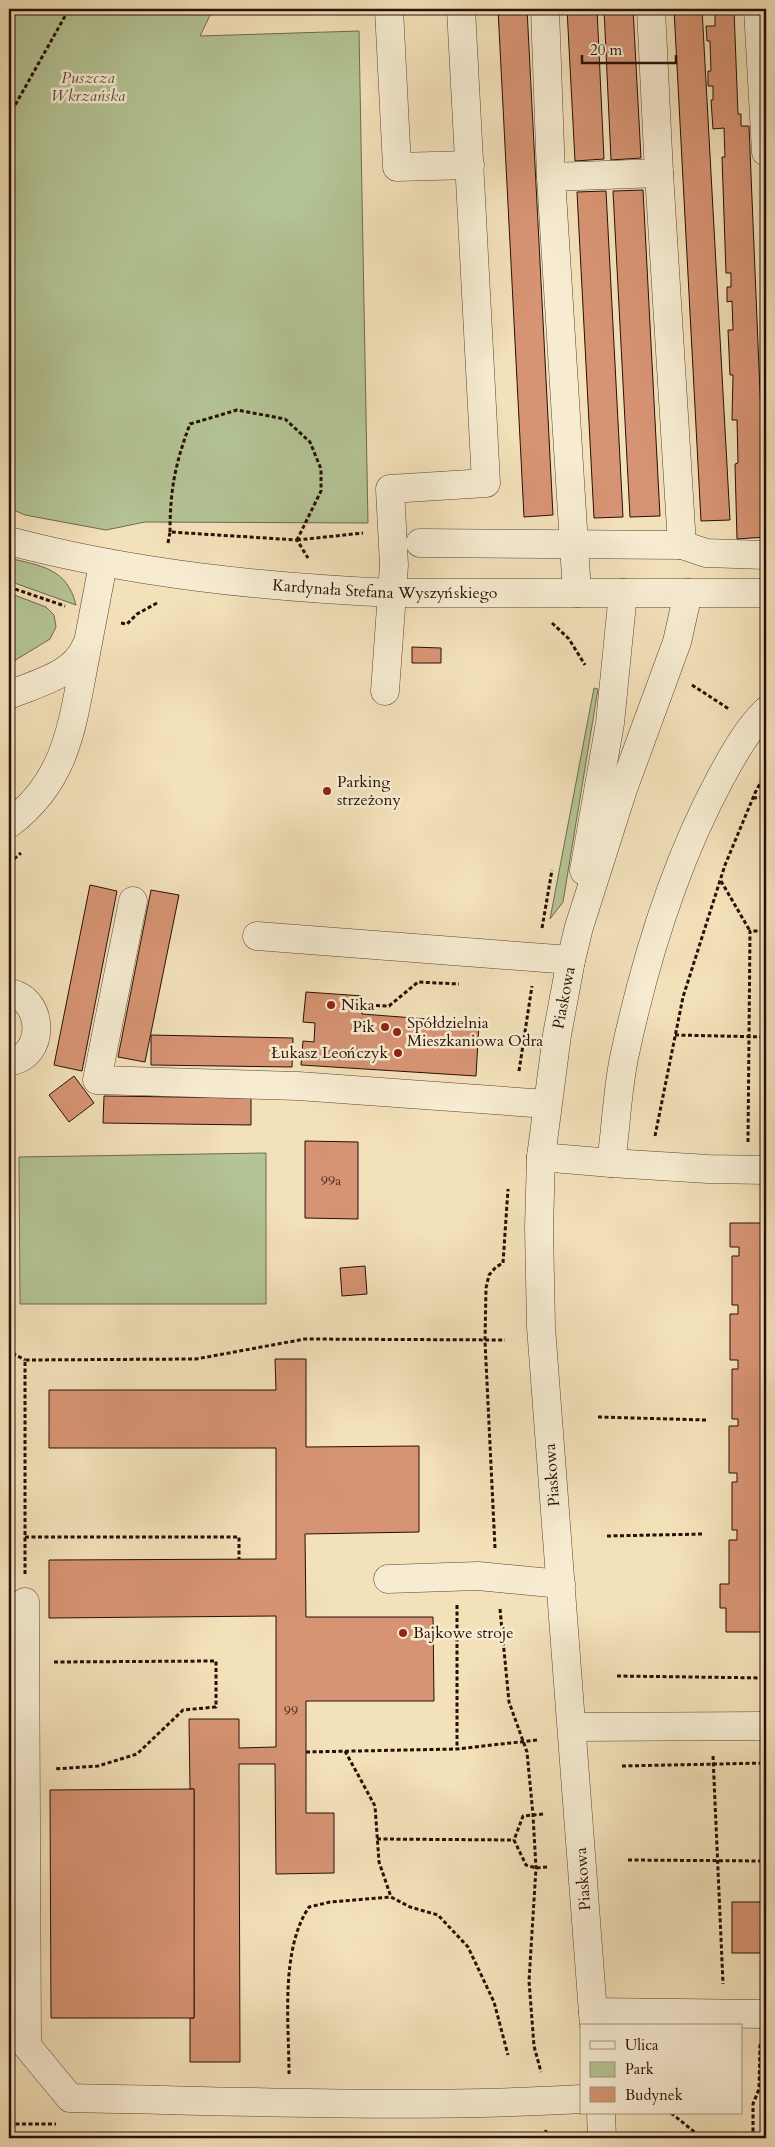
<svg xmlns="http://www.w3.org/2000/svg" width="775" height="2147" font-family="Cardo,serif">
<style>
.green{fill:#b4c495;stroke:#6e6a4e}
.building{fill:#d79474;stroke:#280f06}
.lines{fill:none;stroke-linecap:round;stroke-linejoin:round}
.minor-casing{stroke:#5b4433;stroke-width:29}
.path{stroke:#280f06;stroke-width:3;stroke-dasharray:4 2.5;stroke-linecap:butt}
.minor{stroke:#f7ecd2;stroke-width:28}
.poi-dot{fill:#8f2418;stroke:#f7ecd2;stroke-width:2}
.labels{text-anchor:middle;dominant-baseline:central;stroke-width:5;stroke-linejoin:round;paint-order:stroke}
.number-label{font-size:14px;fill:#543022}
.park-label{font-size:16px;font-style:italic;fill:#594e38;stroke:#f7ecd2}
.street-label{font-size:16px;fill:#280f06;stroke:#f7ecd2}
.poi-label{font-size:16px;fill:#280f06;stroke:#f7ecd2;text-anchor:start}
</style>
<rect width="100%" height="100%" fill="#f3e1ba"/>
<filter id="stains"><feTurbulence type="fractalNoise" baseFrequency=".004" numOctaves="4"/><feColorMatrix values="0 0 0 0 .2 0 0 0 0 .09 0 0 0 0 .02 0 0 0 .5 -.17"/></filter>
<radialGradient id="worn" r=".72"><stop offset=".6" stop-color="#630" stop-opacity="0"/><stop offset="1" stop-color="#630" stop-opacity=".3"/></radialGradient>
<g class="green">
<path d="M9,9H213L200,36L359,31L368,523L145,522L106,530L25,515L9,508Z"/>
<path d="M9,558C41,566 67,568 76,605L9,581Z"/>
<path d="M9,593L46,607L54,615L56,627L50,639L9,664Z"/>
<path d="M594,688L598,689L563,902L550,919Z"/>
<path d="M266,1153V1304H20L19,1157Z"/>
<path d="M9,1478H12L13,1579H9Z"/>
</g>
<g class="building">
<path d="M498,9H527L553,515L524,517Z"/>
<path d="M567,9H597L604,159L575,161Z"/>
<path d="M604,9H633L641,158L611,160Z"/>
<path d="M674,9H702L730,520L701,521Z"/>
<path d="M709,9H734L738,114H741V126H749L766,537L737,539L735,464L738,463L737,420H732L733,375H730L728,330H733L732,301L727,302V287H731V273H726L722,157H725L724,128L713,129L711,100H713V86H708V71H711L710,41H707L706,26H715V12H709Z"/>
<path d="M643,190L660,516L630,517L613,191Z"/>
<path d="M606,191L623,517L594,518L577,192Z"/>
<path d="M412,647L441,648V663H412Z"/>
<path d="M90,885L117,891L82,1071L54,1065Z"/>
<path d="M151,890L179,895L145,1062L118,1057Z"/>
<path d="M306,992L363,996L362,1014L479,1023L476,1076L301,1065L303,1041L314,1042L315,1023L303,1022Z"/>
<path d="M151,1035L293,1038L292,1067L151,1065Z"/>
<path d="M74,1076L94,1103L69,1122L49,1095Z"/>
<path d="M104,1096L251,1098V1125L103,1123Z"/>
<path d="M305,1141L358,1142V1219L305,1218Z"/>
<path d="M730,1223H766V1632H726V1608H720V1584H729V1540H737V1530H732V1482H737V1473H729V1426H738V1419H732V1369H738V1360H730V1314H738V1305H732V1256H739V1247H730Z"/>
<path d="M365,1266L367,1294L342,1296L340,1268Z"/>
<path d="M275,1359H306V1447L419,1446V1532L305,1534L306,1617H433L434,1701H306V1813H334V1873L276,1874L275,1764H239L240,2062H190V2018H194V1789H190L189,1719H239V1748L276,1747V1616L49,1618V1560L276,1559V1448H49V1390H276Z"/>
<path d="M194,1789V2018H51L50,1790Z"/>
<rect x="732" y="1902" width="34" height="51"/>
<path d="M765,2079H766V2138H764Z"/>
</g>
<g class="lines">
<defs>
<g id="minor">
<path d="M389,9L397,167L470,165"/>
<path d="M545,9L551,177L577,593"/>
<path d="M651,9L659,173L682,545L706,553L766,555"/>
<path d="M758,9L766,152"/>
<path d="M551,177L659,173"/>
<path id="s1" d="M9,541C135,574 262,587 392,593H766"/>
<path d="M420,543L682,545"/>
<path d="M385,691L394,565L390,489L486,483L461,9"/>
<path d="M9,695C37,683 73,676 86,646"/>
<path d="M9,824C64,782 71,733 83,669C90,634 96,599 103,564"/>
<path d="M584,871L610,723L623,593"/>
<path d="M133,901L97,1080L298,1086L547,1104"/>
<path d="M257,936L571,960"/>
<path d="M9,993C45,998 46,1058 9,1061"/>
<path d="M541,1157L611,1163C616,1128 617,1092 624,1058C644,963 674,865 720,779C733,755 746,731 766,711"/>
<path d="M611,1163L708,1169L766,1170"/>
<path d="M388,1579L478,1576L561,1584"/>
<path d="M25,1602L27,2046L70,2098C240,2101 411,2109 581,2099"/>
<path d="M572,1727L766,1726"/>
<path d="M593,2012L766,2014"/>
<path id="s2" d="M594,2026L541,1327L539,1228L541,1157L557,1035L571,960L579,927L623,789L677,642L688,593"/>
<path d="M601,2113L602,2138"/>
</g>
</defs>
<use href="#minor" class="minor-casing"/>
<g class="path">
<path d="M9,116L69,9"/>
<path d="M170,532C170,490 175,464 190,424L237,410L285,419L310,442L321,469V491L297,540"/>
<path d="M297,540L363,533"/>
<path d="M168,543L170,532L297,540L308,558"/>
<path d="M9,587L65,606"/>
<path d="M121,623L127,624L137,614L157,603"/>
<path d="M552,623L569,639L585,665"/>
<path d="M692,685L729,709"/>
<path d="M753,798L766,797"/>
<path d="M9,863L21,853"/>
<path d="M721,881L750,931"/>
<path d="M542,928L552,870"/>
<path d="M363,1005L389,1006L418,982L459,984"/>
<path d="M675,1035L766,1037"/>
<path d="M519,1071L532,986"/>
<path d="M9,1114L11,1117V1127"/>
<path d="M9,1127H11L12,1346L14,1354L25,1360"/>
<path d="M655,1136L683,997L725,865L755,793L766,772"/>
<path d="M748,1142L750,931H766"/>
<path d="M598,1417L706,1420"/>
<path d="M607,1536L704,1534"/>
<path d="M25,1537H239V1559"/>
<path d="M495,1548L485,1341L486,1288L489,1275L496,1267L503,1263L508,1189"/>
<path d="M25,1574V1360L196,1359L305,1339L505,1340"/>
<path d="M457,1605V1749"/>
<path d="M500,1609L509,1702L527,1752L533,1815L536,1868L529,1981L534,2046L541,2072"/>
<path d="M54,1662L216,1661V1707L183,1710L137,1754L98,1766L54,1769"/>
<path d="M617,1676L766,1678"/>
<path d="M345,1751L375,1806L379,1862L391,1897L410,1907L438,1915L468,1947L494,2002L508,2055"/>
<path d="M306,1752L457,1749L537,1740"/>
<path d="M713,1756L723,1984"/>
<path d="M622,1766L766,1763"/>
<path d="M543,1814L523,1816L514,1840L526,1865L536,1868L547,1867"/>
<path d="M377,1839L514,1840"/>
<path d="M628,1860L766,1861"/>
<path d="M289,2074C289,2024 280,1950 309,1907L330,1902L391,1897"/>
<path d="M759,2078L766,2075"/>
<path d="M671,2113L702,2138"/>
<path d="M9,2124H56"/>
<path d="M544,2138L546,2130"/>
<path d="M753,2138V2104L759,2089L760,2043"/>
</g>
<use href="#minor" class="minor"/>
</g>
<g class="poi-dot">
<circle cx="327" cy="791" r="5"/>
<circle cx="331" cy="1005" r="5"/>
<circle cx="385" cy="1027" r="5"/>
<circle cx="397" cy="1032" r="5"/>
<circle cx="398" cy="1053" r="5"/>
<circle cx="403" cy="1633" r="5"/>
</g>
<g class="labels">
<g class="number-label">
<text x="331" y="1180">99a</text>
<text x="291" y="1710">99</text>
</g>
<g class="park-label">
<text x="88" y="78">Puszcza<tspan x="88" dy="18">Wkrzańska</tspan></text>
</g>
<g class="street-label">
<text stroke="none"><textPath href="#s1" startOffset="380">Kardynała Stefana Wyszyńskiego</textPath></text>
<text stroke="none"><textPath href="#s2" startOffset="1032">Piaskowa</textPath></text>
<text transform="translate(552 1475) rotate(-94)">Piaskowa</text>
<text transform="translate(583 1879) rotate(-94)">Piaskowa</text>
</g>
<g class="poi-label">
<text x="337" y="782">Parking<tspan x="337" dy="18">strzeżony</tspan></text>
<text x="341" y="1005">Nika</text>
<text x="407" y="1023">Spółdzielnia<tspan x="407" dy="18">Mieszkaniowa Odra</tspan></text>
<text x="375" y="1027" text-anchor="end">Pik</text>
<text x="388" y="1053" text-anchor="end">Łukasz Leończyk</text>
<text x="413" y="1633">Bajkowe stroje</text>
</g>
</g>
<rect width="775" height="2147" fill="none" stroke="#f3e1ba" stroke-width="30"/>
<rect x="10" y="10" width="755" height="2127" fill="none" stroke="#280f06" stroke-width="2.5"/>
<rect x="15" y="15" width="745" height="2117" fill="none" stroke="#280f06"/>
<rect x="580" y="2024" width="162" height="90" fill="#f7ecd2" stroke="#a49480"/>
<rect x="590" y="2041" width="25" height="8" fill="#f7ecd2" stroke="#a49480"/>
<text x="625" y="2050" font-size="15" fill="#280f06">Ulica</text>
<rect x="590" y="2062" width="25" height="15" fill="#b4c495" stroke="#a49480"/>
<text x="625" y="2074" font-size="15" fill="#280f06">Park</text>
<rect x="590" y="2087" width="25" height="15" fill="#d79474" stroke="#a49480"/>
<text x="625" y="2100" font-size="15" fill="#280f06">Budynek</text>
<path d="M582 55v8h94v-8" fill="none" stroke="#280f06" stroke-width="2.5"/>
<text x="590" y="55" font-size="15" fill="#280f06" stroke="#f7ecd2" stroke-width="4" paint-order="stroke">20 m</text>
<rect width="100%" height="100%" filter="url(#stains)"/>
<rect width="100%" height="100%" fill="url(#worn)"/>
</svg>
